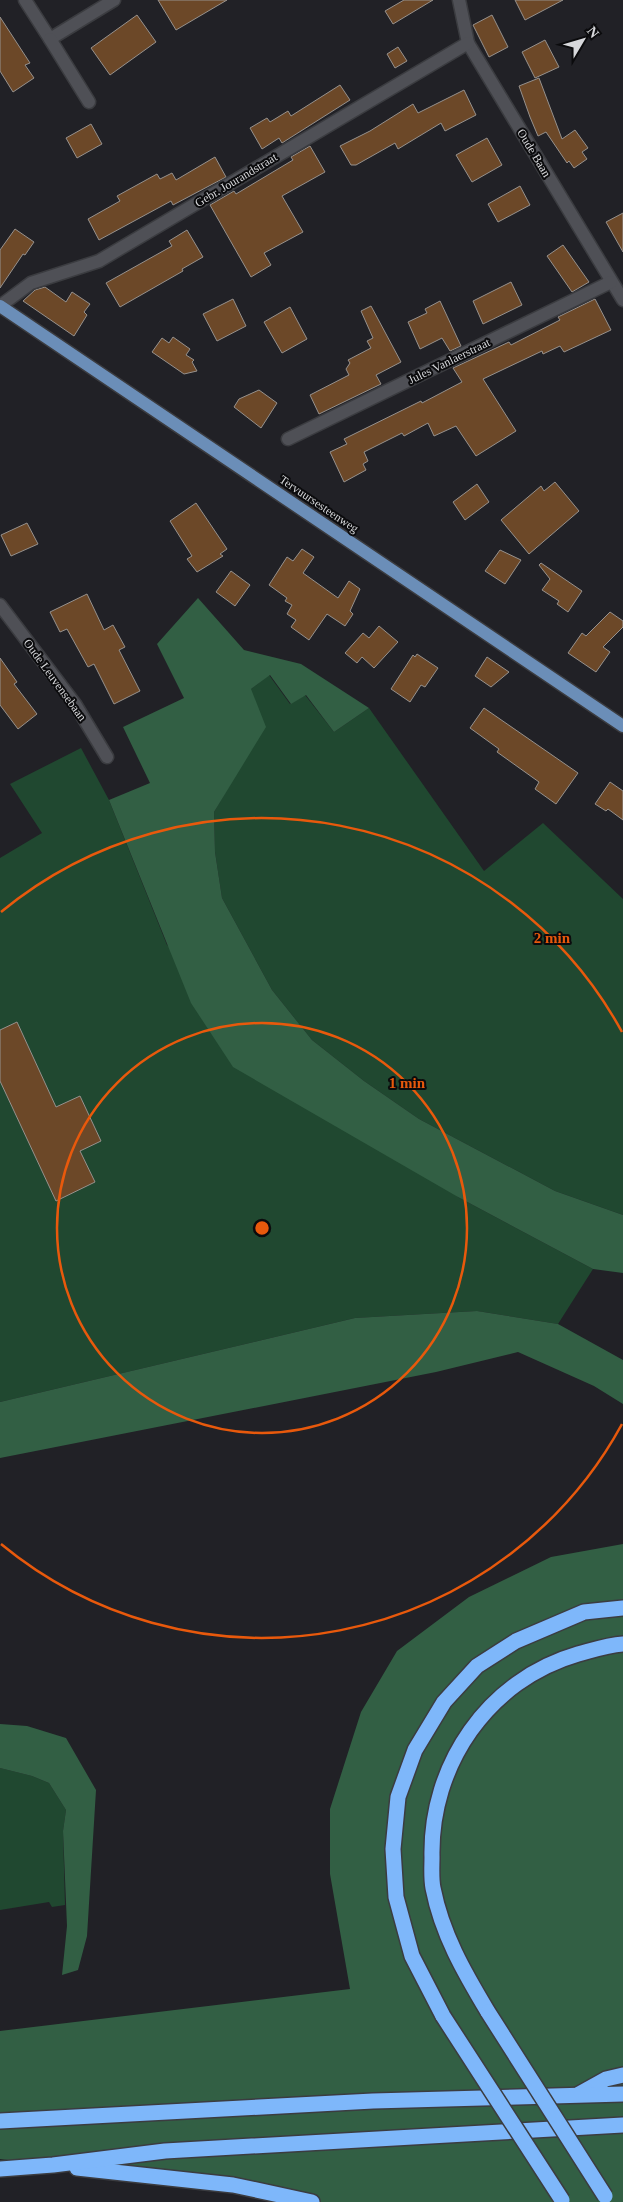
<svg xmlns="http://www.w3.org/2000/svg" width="623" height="2202" font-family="'Times New Roman',serif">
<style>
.green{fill:#204830}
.forest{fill:#325f44}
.building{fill:#6c4828;stroke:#96918d}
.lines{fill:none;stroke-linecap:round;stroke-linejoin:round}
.minor-casing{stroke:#3b3c40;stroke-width:15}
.primary-casing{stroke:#3b3c40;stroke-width:15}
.motorway-casing{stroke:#3b3c40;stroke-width:18}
.minor{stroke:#4f5056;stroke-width:12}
.primary{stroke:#6b8eb8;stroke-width:12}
.motorway{stroke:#7eb7fa;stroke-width:15}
.motorway-bridge-casing{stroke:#3b3c40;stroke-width:18;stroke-linecap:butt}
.motorway-bridge{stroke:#7eb7fa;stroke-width:15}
.ring{fill:none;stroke:#e8590c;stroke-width:2.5}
.labels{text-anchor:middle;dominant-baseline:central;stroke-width:4;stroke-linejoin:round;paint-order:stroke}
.street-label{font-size:12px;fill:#d7d8db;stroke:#0b0b0d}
.centre{fill:#e8590c;stroke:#0b0b0d;stroke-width:2.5}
.ring-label{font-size:15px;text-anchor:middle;font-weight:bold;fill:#e8590c;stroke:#0b0b0d;stroke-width:4;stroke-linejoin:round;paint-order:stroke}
</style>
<rect width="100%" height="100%" fill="#212126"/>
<g class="green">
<path d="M269,675L290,704L305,695L334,732L369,708L484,871L543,823L623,899V1215L555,1191L419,1119L364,1081L312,1040L272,990L222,898L215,852L214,812L235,776L251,689Z"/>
<path d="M81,748L109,800L167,945L458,1197L593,1269L558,1324L477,1311L355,1318L0,1402V858L42,833L10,784Z"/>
<path d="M0,1768L32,1776L49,1783L66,1810L63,1831L65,1905L52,1907L49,1902L0,1910Z"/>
</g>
<g class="forest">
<path d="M198,598L244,650L301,664L369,708L334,732L306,695L291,704L270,675L251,689L266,727L214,812L215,852L222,898L272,990L312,1040L364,1081L419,1119L555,1191L623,1215V1273L593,1269L458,1197L233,1067L191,1003L109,800L150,783L123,727L184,698L157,644Z"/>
<path d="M477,1311L558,1324L623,1360V1404L594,1386L518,1352L436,1372L0,1458V1402L355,1318Z"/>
<path d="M623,1544V2202H312L285,2195L0,2159V2031L350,1989L330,1874V1809L361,1712L397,1651L469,1597L551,1557Z"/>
<path d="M0,1724L27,1726L66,1738L96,1790L87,1936L78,1970L62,1975L67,1926L63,1831L66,1810L49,1783L32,1776L0,1768Z"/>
</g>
<g class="building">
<path d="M158,0H227L176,30Z"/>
<path d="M404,0H433L393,24L385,11Z"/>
<path d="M515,0H563L525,20Z"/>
<path d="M137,15L156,42L110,75L91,48Z"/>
<path d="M492,15L508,47L489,57L473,25Z"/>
<path d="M0,17L30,63L25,65L34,78L13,92L0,71Z"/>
<path d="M545,40L559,67L535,78L522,52Z"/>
<path d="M398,47L407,61L395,68L387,54Z"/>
<path d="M539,78L562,139L575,130L588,148L582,152L587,159L574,168L569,161L567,163L546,132L538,136L530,117L519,86Z"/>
<path d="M340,85L350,100L282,143L279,138L262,149L250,128L267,118L270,122L288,111L291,116Z"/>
<path d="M464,90L476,115L445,131L441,123L398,149L395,143L356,165H351L340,146L370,131L413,104L418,113Z"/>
<path d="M91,124L102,144L77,158L66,138Z"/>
<path d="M487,138L502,165L472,182L456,155Z"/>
<path d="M310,146L325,172L282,196L303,232L264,253L271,265L251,277L210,205L234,191L236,194L293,160L291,157Z"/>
<path d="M215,157L226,177L173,205L171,201L99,240L88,219L120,201L117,196L157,174L160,179L172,173L176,180Z"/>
<path d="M520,186L530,205L498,222L488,204Z"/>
<path d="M623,213V252L606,222Z"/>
<path d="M15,229L34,242L25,255L23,254L0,288V250Z"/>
<path d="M187,230L203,257L182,269L183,271L120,307L106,283L172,246L169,241Z"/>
<path d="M563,245L589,282L572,292L547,256Z"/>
<path d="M511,282L522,305L483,324L473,301Z"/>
<path d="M45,287L66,302L72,292L90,304L84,312L87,315L74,336L23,301L35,290Z"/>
<path d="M233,299L246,326L217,341L203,314Z"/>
<path d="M595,299L611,330L564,352L560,346L543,354L542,351L483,379L516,431L476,456L456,426L434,436L428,423L404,436L402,433L364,452L368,461L363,464L366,470L344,482L330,452L347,444L344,439L421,401L422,403L462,382L453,368L509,342L511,345L560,320L558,317Z"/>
<path d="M440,301L461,346L450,351L442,338L420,349L408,322L427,313L425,309Z"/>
<path d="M371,306L401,362L376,375L381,384L319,414L310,395L349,375L346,369L350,363L348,360L371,348L367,341L373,338L361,311Z"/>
<path d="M290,307L307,339L282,353L264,322Z"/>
<path d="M173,337L190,349L186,355L194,360L192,362L197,371L184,374L152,352L162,338L169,343Z"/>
<path d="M259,390L277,403L261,428L234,407L239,399Z"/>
<path d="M555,482L579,511L529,554L501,520L541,486L544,491Z"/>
<path d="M477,484L489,502L465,520L453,502Z"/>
<path d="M196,503L227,549L220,554L223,556L197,572L187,559L192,556L170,521Z"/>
<path d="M27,523L38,544L11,556L1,535Z"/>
<path d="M302,549L314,557L303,573L338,598L349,581L360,589L350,611L353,614L345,626L327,614L309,640L291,627L296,620L287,614L292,605L285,601L287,598L269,585L287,557L293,561Z"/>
<path d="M500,550L521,560L505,584L485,571Z"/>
<path d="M541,563L582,591L568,612L557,604L559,601L542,590L550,579L539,565Z"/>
<path d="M231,571L250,585L235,606L216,592Z"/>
<path d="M87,594L104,630L113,625L125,647L119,650L140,691L114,704L94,664L88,667L67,629L60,632L50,612Z"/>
<path d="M610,612L623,621V627L603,647L610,652L596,672L568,653L582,633L586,636Z"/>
<path d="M379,626L398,642L374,668L362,657L357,663L345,653L363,633L369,638Z"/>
<path d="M417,654L438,668L425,687L421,685L410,702L391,689L413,655L415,657Z"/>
<path d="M487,657L509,672L491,687L475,676Z"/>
<path d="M0,658L17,682L14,684L37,714L18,729L0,705Z"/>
<path d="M484,708L578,773L556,804L535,789L539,782L497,752L499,749L470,728Z"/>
<path d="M610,782L623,791V820L608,809L606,811L595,804Z"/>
<path d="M17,1022L56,1107L80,1096L101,1141L80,1151L95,1182L56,1201L0,1081V1030Z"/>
</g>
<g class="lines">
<defs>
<g id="minor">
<path d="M25,0L50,39L114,0"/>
<path d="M459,0L468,43L623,300"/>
<path d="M50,39L89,102"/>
<path d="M0,306L31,283L99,261L468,43"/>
<path d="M288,439L611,282"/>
<path d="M0,605L75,704L107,757"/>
</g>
<path id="primary" d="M0,306L623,726"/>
<g id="motorway">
<path d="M488,2012C464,1972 442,1934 433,1888C431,1878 432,1867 432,1857C430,1765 488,1680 578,1654C593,1650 608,1645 623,1644"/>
<path d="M443,2016L412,1956L396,1897L393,1849L398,1797L415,1750L444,1702L477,1666L516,1641L584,1612L623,1608"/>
<path d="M579,2094L606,2079L623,2075"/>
<path d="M0,2121L373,2101L623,2094"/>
<path d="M77,2168L233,2185L312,2202"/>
<path d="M0,2169L53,2165L165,2151L623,2125"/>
</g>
</defs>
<use href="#minor" class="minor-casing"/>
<use href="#primary" class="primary-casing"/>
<use href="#motorway" class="motorway-casing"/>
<use href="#minor" class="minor"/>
<use href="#primary" class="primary"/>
<use href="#motorway" class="motorway"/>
<defs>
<g id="motorway-bridge">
<path d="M488,2012L605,2196"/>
<path d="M443,2016L562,2200"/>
</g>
</defs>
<use href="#motorway-bridge" class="motorway-bridge-casing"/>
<use href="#motorway-bridge" class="motorway-bridge"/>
</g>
<g class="ring">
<circle cx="262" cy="1228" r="205"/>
<path d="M622 1424A410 410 0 0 1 1 1544M1 912A410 410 0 0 1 622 1032"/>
</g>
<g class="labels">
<g class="street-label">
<text transform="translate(534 153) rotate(59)">Oude Baan</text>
<text transform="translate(236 180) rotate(-31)">Gebr. Jourandstraat</text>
<text transform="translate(449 361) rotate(-26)">Jules Vanlaerstraat</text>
<text transform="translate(319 504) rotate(34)">Tervuursesteenweg</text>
<text transform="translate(55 680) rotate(54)">Oude Leuvensebaan</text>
</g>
</g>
<circle cx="262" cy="1228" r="8" class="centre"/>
<g class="ring-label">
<text x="552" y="943">2 min</text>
<text x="407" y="1088">1 min</text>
</g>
<g transform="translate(583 40) rotate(52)" stroke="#0b0b0d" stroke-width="4" paint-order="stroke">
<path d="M0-4L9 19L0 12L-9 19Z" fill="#d7d8db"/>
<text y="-8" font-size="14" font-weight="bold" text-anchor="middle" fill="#d7d8db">N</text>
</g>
</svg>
